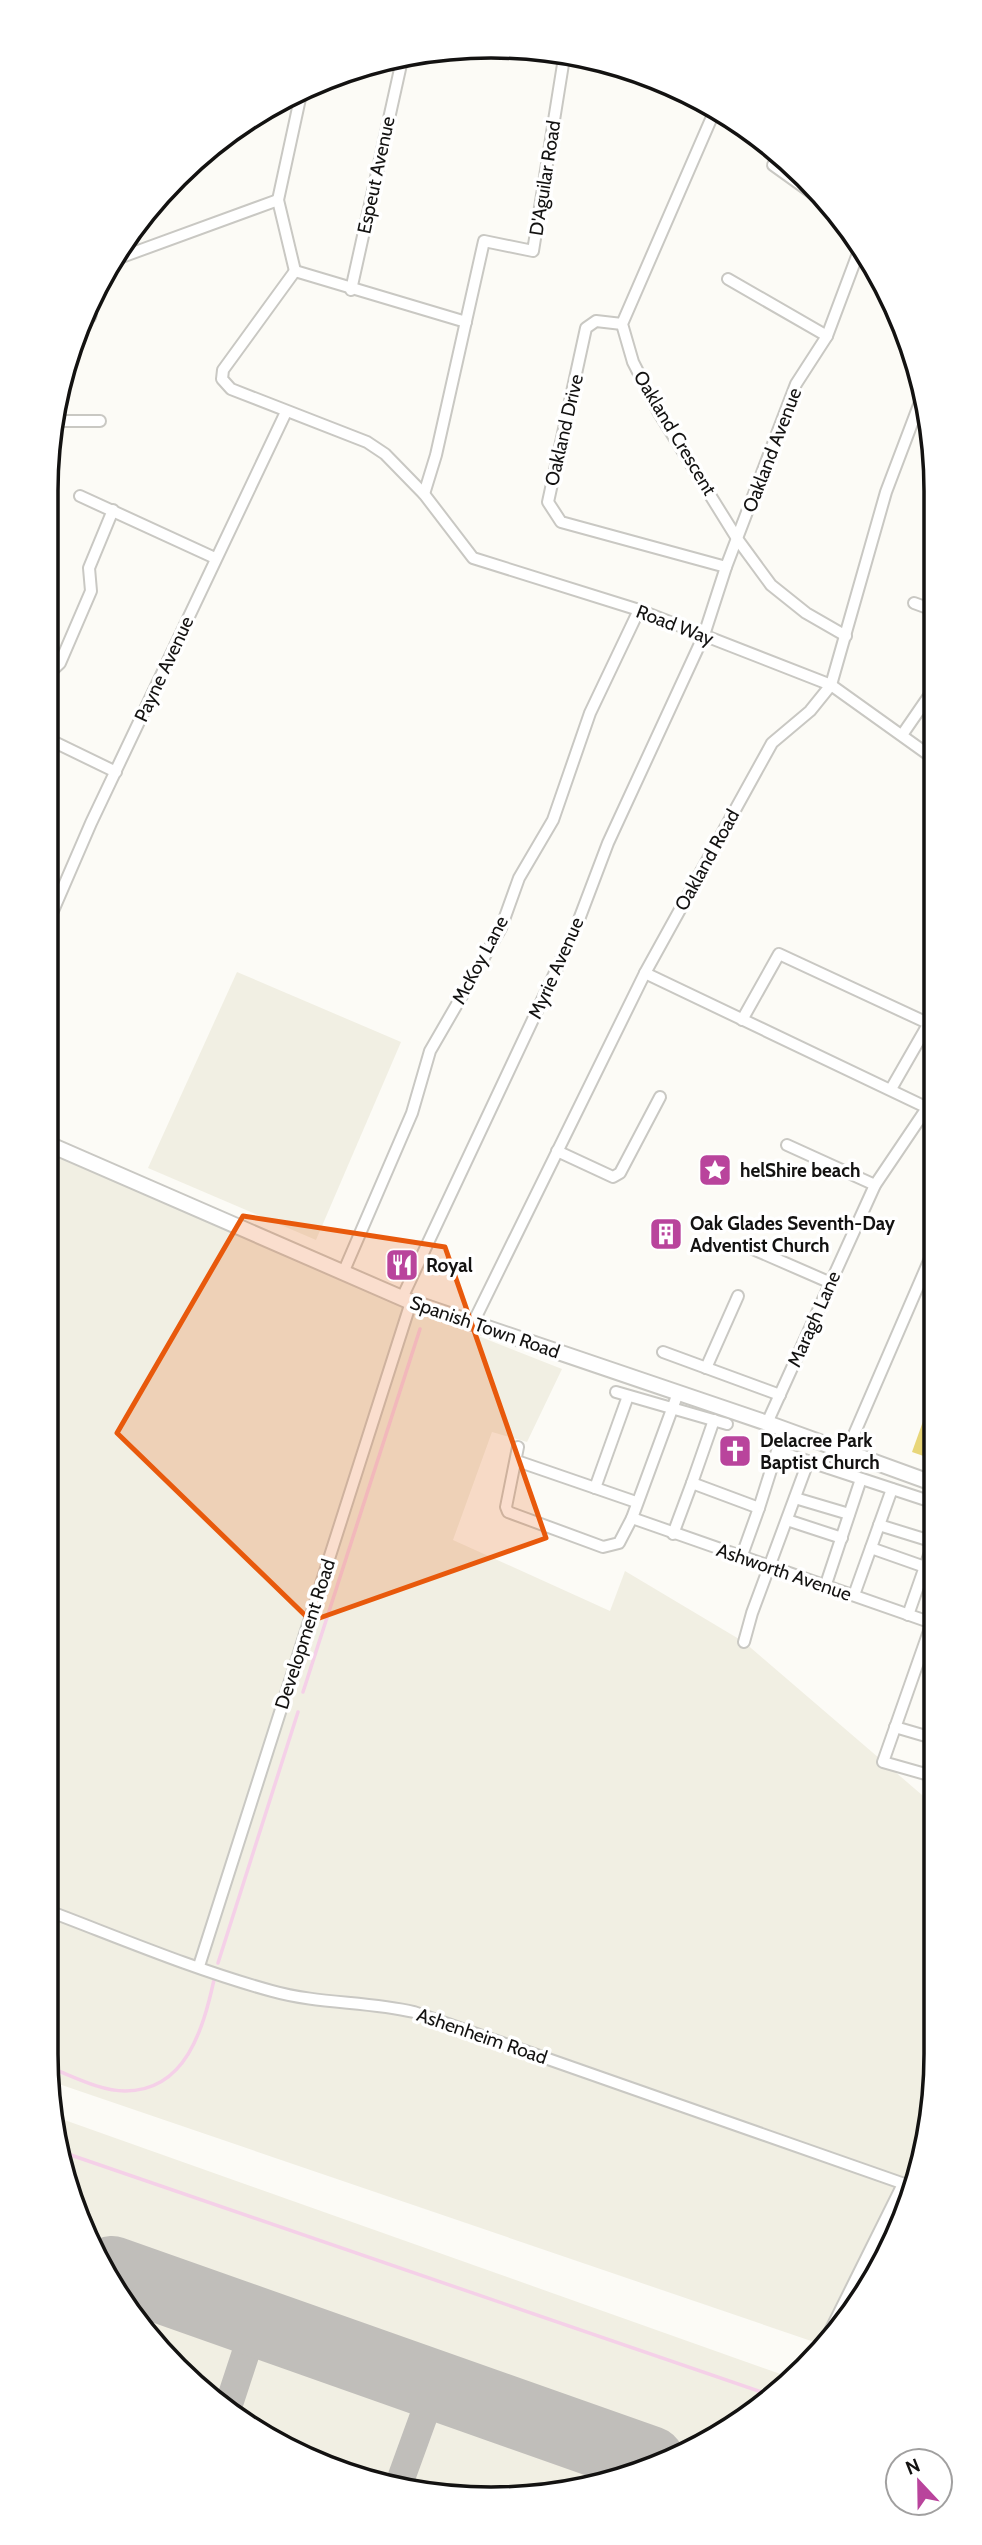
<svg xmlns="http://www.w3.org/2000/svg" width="982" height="2545" font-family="Cabin,sans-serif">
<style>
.built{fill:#f1efe3}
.green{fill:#e8d679}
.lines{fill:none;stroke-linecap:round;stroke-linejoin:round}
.stream{stroke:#f5d0e8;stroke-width:3.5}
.taxiway{stroke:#c0beba;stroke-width:28}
.runway{stroke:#c0beba;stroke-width:70}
.minor-casing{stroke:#c9c8c3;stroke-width:14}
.major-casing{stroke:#c9c8c3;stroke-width:18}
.minor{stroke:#fff;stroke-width:10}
.major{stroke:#fff;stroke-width:14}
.marked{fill:#e8590c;fill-opacity:0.2;stroke:#e8590c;stroke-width:5;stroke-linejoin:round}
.labels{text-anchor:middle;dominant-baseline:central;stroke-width:7;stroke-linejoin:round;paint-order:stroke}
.street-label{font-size:19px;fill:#131211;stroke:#fff}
.poi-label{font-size:19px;font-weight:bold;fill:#131211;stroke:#fff;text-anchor:start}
.rim{fill:none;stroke:#131211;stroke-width:3.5}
</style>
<rect width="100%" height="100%" fill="#fcfbf6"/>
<g class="built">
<path d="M237,972L401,1042L316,1240L148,1168Z"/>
<path d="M46,1151L402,1306L562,1369L527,1442L492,1432L453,1540L610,1611L625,1571L744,1642L936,1807V2054L924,2152L909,2180L899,2186L818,2342L823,2345L50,2081L46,2054Z"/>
<path d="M56,2117L789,2377L738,2425L578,2491L432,2496L269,2440L156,2347L69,2198Z"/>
</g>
<path class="green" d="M926,1413L935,1416V1460L912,1452Z"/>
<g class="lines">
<g class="stream">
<path d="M303,1692L420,1329"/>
<path d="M218,1963L298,1712"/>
<path d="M48,2067C71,2075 99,2091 125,2091C186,2091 203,2029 214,1980"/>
<path d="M62,2152L770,2395"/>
</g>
<g class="taxiway">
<path d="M228,2407L256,2322"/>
<path d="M399,2484L435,2385"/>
</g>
<path class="runway" d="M112,2271L650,2461"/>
<defs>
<g id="minor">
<path d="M715,110L622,324L633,362L659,413L738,540L771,585L806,613L846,636"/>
<path d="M773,165L833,208"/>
<path d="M119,258L278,200"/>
<path d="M295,271L223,370L222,379L231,389L367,442L385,454L424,494L473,558L639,610L831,685L933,758"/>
<path d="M295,271L278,200L301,94"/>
<path d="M295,271L466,322"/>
<path d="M728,279L827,336"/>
<path d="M351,290L402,60"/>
<path d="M90,317L91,314"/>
<path d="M622,324L596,321L586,328L548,502L561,522L726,567"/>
<path d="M55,421H100"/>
<path d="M424,494L436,455L484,241L533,251L564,58"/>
<path d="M80,496L215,558"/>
<path d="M914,603L933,610"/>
<path d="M46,676L60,663L91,591L89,568L113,510"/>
<path d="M902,735L933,690"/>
<path d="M46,738L116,772"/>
<path d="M46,927L91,823L286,412"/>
<path d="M645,973L934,1111"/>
<path d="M742,1020L779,954L934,1026"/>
<path d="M891,1089L934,1014"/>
<path d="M787,1145L875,1185"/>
<path d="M557,1151L613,1177L620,1173L660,1097"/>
<path d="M746,1246L831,1283"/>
<path d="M343,1273L412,1113L430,1051L501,928L519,878L553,820L590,713L639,610"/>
<path d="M402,1298L575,930L608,843L704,635L726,567L796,384L827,336L860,248"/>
<path d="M473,1323L645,973L772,743L810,711L831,685L886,492L922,397"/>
<path d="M663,1352L780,1395"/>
<path d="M706,1368L738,1296"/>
<path d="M616,1392L727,1424"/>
<path d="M714,1420L692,1483L759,1508L777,1451L935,1503"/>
<path d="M767,1423L875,1185L927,1108"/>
<path d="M518,1447L506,1507L508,1512L603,1547L619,1543L632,1518L678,1393"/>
<path d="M846,1453L935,1247"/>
<path d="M517,1461L636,1502"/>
<path d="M595,1488L628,1396"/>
<path d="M795,1498L849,1514"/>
<path d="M632,1518L935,1624"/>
<path d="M787,1520L842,1538"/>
<path d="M879,1525L934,1542"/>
<path d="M673,1534L692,1483"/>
<path d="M871,1548L925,1567"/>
<path d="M741,1558L759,1508"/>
<path d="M825,1587L861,1479"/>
<path d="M854,1595L892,1489"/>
<path d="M935,1614L883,1762L936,1777"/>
<path d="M908,1615L935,1538"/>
<path d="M744,1642L752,1613L808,1462"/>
<path d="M895,1727L936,1739"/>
<path d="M46,1910C120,1938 195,1970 272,1991C318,2004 367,2001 414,2012L913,2187"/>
<path d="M199,1966L411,1302"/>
<path d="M830,2331L903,2184"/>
</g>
<path id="major" d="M46,1143L411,1302L767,1423L935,1484"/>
</defs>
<use href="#minor" class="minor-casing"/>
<use href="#major" class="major-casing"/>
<use href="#minor" class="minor"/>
<use href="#major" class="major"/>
</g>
<path class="marked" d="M243,1216L445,1247L546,1538L311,1621L117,1433Z"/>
<defs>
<symbol id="sight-square" viewBox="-11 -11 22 22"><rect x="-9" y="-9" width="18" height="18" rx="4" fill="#b9449c" stroke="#fff"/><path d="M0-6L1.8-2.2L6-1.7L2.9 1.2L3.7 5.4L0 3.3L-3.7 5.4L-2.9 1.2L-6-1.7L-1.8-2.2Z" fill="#fff"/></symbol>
<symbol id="building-square" viewBox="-11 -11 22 22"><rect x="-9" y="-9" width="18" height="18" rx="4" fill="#b9449c" stroke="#fff"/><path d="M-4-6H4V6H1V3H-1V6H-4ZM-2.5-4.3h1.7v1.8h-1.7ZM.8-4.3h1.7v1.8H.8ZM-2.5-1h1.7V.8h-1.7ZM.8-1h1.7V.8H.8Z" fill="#fff"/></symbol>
<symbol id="restaurant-square" viewBox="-11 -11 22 22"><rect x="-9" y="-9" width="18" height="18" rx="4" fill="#b9449c" stroke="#fff"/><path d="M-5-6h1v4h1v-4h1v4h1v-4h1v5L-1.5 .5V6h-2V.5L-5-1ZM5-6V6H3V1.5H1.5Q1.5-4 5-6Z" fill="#fff"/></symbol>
<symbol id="church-square" viewBox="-11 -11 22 22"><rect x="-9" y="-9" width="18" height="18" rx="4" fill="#b9449c" stroke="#fff"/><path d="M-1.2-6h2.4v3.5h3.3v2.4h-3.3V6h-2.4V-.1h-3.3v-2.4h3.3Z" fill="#fff"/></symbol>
</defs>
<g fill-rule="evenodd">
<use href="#sight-square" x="696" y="1151" width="38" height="38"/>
<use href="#building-square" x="647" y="1215" width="38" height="38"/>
<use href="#restaurant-square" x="383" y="1246" width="38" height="38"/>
<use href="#church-square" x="716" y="1432" width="38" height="38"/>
</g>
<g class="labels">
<g class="street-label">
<text transform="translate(376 175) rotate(-78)">Espeut Avenue</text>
<text transform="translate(545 178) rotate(-81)">D'Aguilar Road</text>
<text transform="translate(564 430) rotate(-77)">Oakland Drive</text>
<text transform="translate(675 433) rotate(59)">Oakland Crescent</text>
<text transform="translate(772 450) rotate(-69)">Oakland Avenue</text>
<text transform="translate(675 625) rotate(21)">Road Way</text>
<text transform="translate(164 669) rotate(-65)">Payne Avenue</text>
<text transform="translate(707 860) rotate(-61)">Oakland Road</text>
<text transform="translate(480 960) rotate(-62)">McKoy Lane</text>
<text transform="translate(556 968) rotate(-66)">Myrie Avenue</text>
<text transform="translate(814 1319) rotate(-66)">Maragh Lane</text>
<text transform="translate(485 1327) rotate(19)">Spanish Town Road</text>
<text transform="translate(784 1572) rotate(19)">Ashworth Avenue</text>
<text transform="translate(305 1634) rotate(-72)">Development Road</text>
<text transform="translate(482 2036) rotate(19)">Ashenheim Road</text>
</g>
<g class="poi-label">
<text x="740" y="1170">helShire beach</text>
<text x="690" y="1223">Oak Glades Seventh-Day<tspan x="690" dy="22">Adventist Church</tspan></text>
<text x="426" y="1265">Royal</text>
<text x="760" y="1440">Delacree Park<tspan x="760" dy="22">Baptist Church</tspan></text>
</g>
</g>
<path d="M0 0H982V2545H0ZM491 58H491A433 433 0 0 1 924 491V2054A433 433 0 0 1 491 2487H491A433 433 0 0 1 58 2054V491A433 433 0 0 1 491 58Z" fill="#fff" fill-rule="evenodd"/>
<path class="rim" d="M491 58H491A433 433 0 0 1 924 491V2054A433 433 0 0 1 491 2487H491A433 433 0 0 1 58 2054V491A433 433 0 0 1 491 58Z"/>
<g transform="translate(919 2482) rotate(338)"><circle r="33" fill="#ffffff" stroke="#a1a0a0" stroke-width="2"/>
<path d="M0-5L12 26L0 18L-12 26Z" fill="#b9449c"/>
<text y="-10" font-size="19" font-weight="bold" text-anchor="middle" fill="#131211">N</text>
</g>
</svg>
